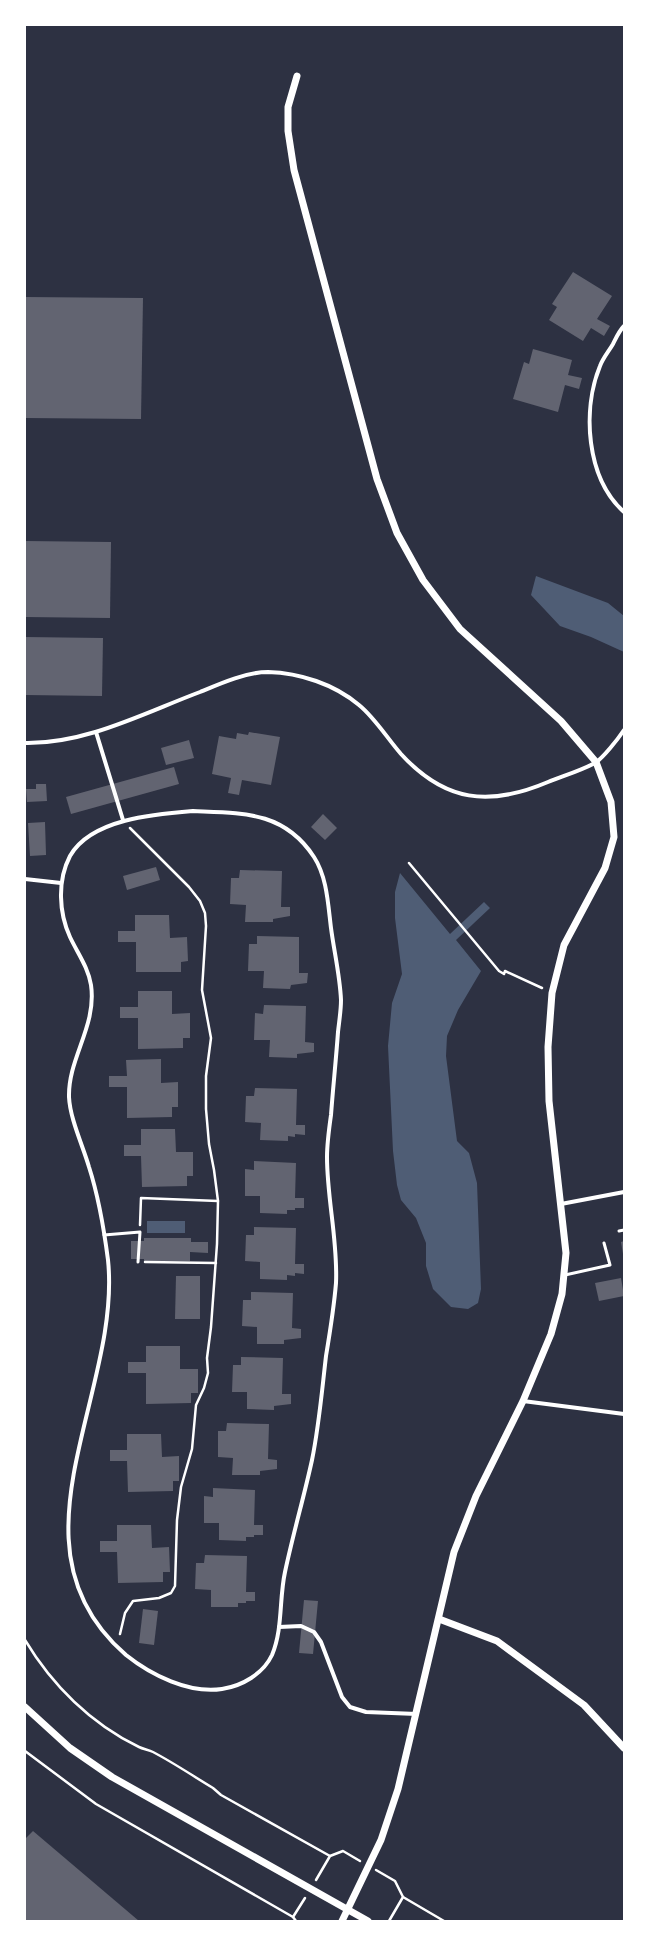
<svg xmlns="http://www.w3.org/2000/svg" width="649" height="1946" font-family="'Noto Sans',sans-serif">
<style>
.water{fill:#4f5d75}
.building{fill:#626471}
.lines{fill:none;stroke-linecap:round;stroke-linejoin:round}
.path{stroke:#fff;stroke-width:2.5}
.service{stroke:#fff;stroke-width:3}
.minor{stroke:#fff;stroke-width:4}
.tertiary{stroke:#fff;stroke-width:7}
</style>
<rect width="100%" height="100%" fill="#2d3142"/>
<g class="water">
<path d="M536,576L608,603L624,616V652L591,637L560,626L531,595Z"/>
<path d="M400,873L450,934L484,902L490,908L456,940L481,971L458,1010L447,1036L446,1056L457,1141L469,1153L477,1183L481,1289L478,1303L468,1309L451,1307L433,1289L426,1266V1243L416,1218L401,1200L397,1185L393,1151L388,1046L392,1003L402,974L395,918V892Z"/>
<rect x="147" y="1221" width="38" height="12"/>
</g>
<g class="building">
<path d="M573,272L612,296L597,319L610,326L604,336L591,328L583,341L549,320L557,307L552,304Z"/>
<path d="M25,297L143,298L141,419L25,418Z"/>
<path d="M533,349L572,360L568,375L582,378L579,389L565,385L558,412L513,399L524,362L529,364Z"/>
<path d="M25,541L111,542L110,618L25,617Z"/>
<path d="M25,637L103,638L102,696L25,695Z"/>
<path d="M249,732L280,737L271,785L242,780L239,795L228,793L231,778L212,774L219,736L236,739L237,733L248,735Z"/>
<path d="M189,740L194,758L166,765L161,748Z"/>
<path d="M174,767L179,784L71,814L66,797Z"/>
<path d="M36,784H46L47,801L27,802L26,789H36Z"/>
<path d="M323,814L337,828L325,840L311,827Z"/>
<path d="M45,822L46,855L30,856L28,823Z"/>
<path d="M156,867L160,880L127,890L123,876Z"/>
<path d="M240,870L282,871L281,907H290V916L273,919V922H245L246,905L230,904L231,878H239Z"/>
<path d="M135,915H169L170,938L187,937L188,961L181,962V972H136V942H118V931H135Z"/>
<path d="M257,936L299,937V973H308L307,983L291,985L290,989L263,988L264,971H248L249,944H257Z"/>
<path d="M138,991H172V1014L190,1013V1038H183V1048L138,1049V1018H120V1007H138Z"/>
<path d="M264,1005L306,1006L305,1042L314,1043V1052L297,1054V1058L269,1057L270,1040H254L255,1013L263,1014Z"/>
<path d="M161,1059V1083L178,1082V1107H172V1117L127,1118V1087H109V1076H127L126,1060Z"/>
<path d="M255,1088L297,1089L296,1125H305V1135L295,1134V1137L288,1136V1141L260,1140L261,1123L245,1122L246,1096H254Z"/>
<path d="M141,1129H175L176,1152H193V1176H187V1186L142,1187L141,1156H124V1145H141Z"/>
<path d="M254,1161L296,1163L295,1198H304V1208H295V1210H287V1214L260,1213V1196H245V1169L254,1170Z"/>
<path d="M254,1227L296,1228L295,1264H304V1274L295,1273V1276L287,1275V1280L260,1279V1262L245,1261L246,1235H254Z"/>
<path d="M144,1238H191V1242H208V1253L190,1252V1261H144V1259H131V1241H144Z"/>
<path d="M624,1241V1254H623L621,1242Z"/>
<path d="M176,1276H200V1319H175Z"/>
<path d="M621,1278L624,1296L599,1301L595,1283Z"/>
<path d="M251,1292L293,1293L292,1328L301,1329V1338L284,1340V1344H257V1327L242,1326L243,1300H251Z"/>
<path d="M146,1346H180V1369H198V1393H191V1403L146,1404V1373H128V1362H146Z"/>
<path d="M241,1357L283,1358L282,1394H291V1404L274,1406V1410L247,1409V1392H232L233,1365H241Z"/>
<path d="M227,1423L269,1424L268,1459L277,1460V1469L260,1471V1475H232L233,1458L218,1457V1431H226Z"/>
<path d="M127,1434H161L162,1457L179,1456V1481H173V1491L128,1492L127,1461H110V1450H127Z"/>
<path d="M213,1488L255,1490L254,1525H263V1535H254V1537H246V1541L219,1540V1523H204V1496L213,1497Z"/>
<path d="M117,1525H151L152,1548L169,1547L170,1572H163V1582L118,1583L117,1552H100V1541H117Z"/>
<path d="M205,1555L247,1556L246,1592H255V1601H246V1603H238V1607H211V1590L195,1589L196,1563H204Z"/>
<path d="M304,1600L318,1601L313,1654L299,1653Z"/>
<path d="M143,1609L158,1611L154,1645L139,1643Z"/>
<path d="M33,1831L139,1921H25V1839Z"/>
</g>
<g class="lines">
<g class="path">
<path d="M409,863L499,971L504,974L505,971L542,988"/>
<path d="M140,1225L141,1198L218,1201"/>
<path d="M145,1262L216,1263"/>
<path d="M120,1634L125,1613L133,1601L159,1598L171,1593L175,1586L177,1520L181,1487L192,1449L196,1405L204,1388L208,1373L207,1358L211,1327L217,1244L218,1201L214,1170L209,1144L206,1109V1076L211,1038L202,990L206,926L205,913L200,901L189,887L130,828"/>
<path d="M25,1640C52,1685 91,1724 139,1747C143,1749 149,1750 153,1752C174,1763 193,1776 213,1788L221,1795L330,1856"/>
<path d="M25,1751L96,1804L293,1917"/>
<path d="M376,1870L395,1881L403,1897L389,1921"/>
<path d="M316,1880L330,1856L343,1851L360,1861"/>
<path d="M403,1897L444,1921"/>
<path d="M296,1921L293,1917L305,1898"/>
</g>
<g class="service">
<path d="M619,1231L624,1230"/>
<path d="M104,1235L140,1232L138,1262"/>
<path d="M565,1275L610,1265L604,1243"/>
</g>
<g class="minor">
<path d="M624,326C619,331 616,338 613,344C609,351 603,358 600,366C582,410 586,478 624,512"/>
<path d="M96,732L123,820"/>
<path d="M25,743C86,744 144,713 200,692C219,684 246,672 268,672C300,673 334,684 359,705C375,718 387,738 401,754C445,802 489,807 548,782C563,776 580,771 595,763C603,758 618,739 624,730"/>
<path d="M193,811C242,813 284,811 314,857C327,877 328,904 331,928C334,951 340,976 341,1000C341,1011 339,1022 338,1032C336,1060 333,1088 331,1115C329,1129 327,1143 327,1157C327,1199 338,1241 336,1283C334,1307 330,1332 326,1356C322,1390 319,1426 312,1460C304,1497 293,1534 285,1572C279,1599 283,1629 272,1655C263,1674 242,1686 222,1689C189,1694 151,1675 126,1655C0,1546 122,1394 108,1260C104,1229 99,1198 89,1167C83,1146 70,1119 69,1097C68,1058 97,1026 91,985C88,967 78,954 70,937C59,913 57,881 70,856C91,819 155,814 193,811Z"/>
<path d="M25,879L61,883"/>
<path d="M561,1204L624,1192"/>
<path d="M523,1401L624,1414"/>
<path d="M279,1627L301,1626L314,1632L321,1642L342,1697L350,1707L366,1712L417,1714"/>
</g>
<g class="tertiary">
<path d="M297,76L288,107V131L294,170L377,479L397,533L423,580L460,629L561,721L596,762L611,802L614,837L605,868L564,945L552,993L548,1047L549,1101L566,1253L562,1294L551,1334L523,1401L476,1496L454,1552L398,1789L381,1840L342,1921"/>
<path d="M439,1619L497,1641L584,1705L624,1748"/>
<path d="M25,1707L70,1748L112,1777L368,1921"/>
</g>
</g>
<rect width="649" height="1946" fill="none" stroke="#ffffff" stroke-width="52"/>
</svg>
